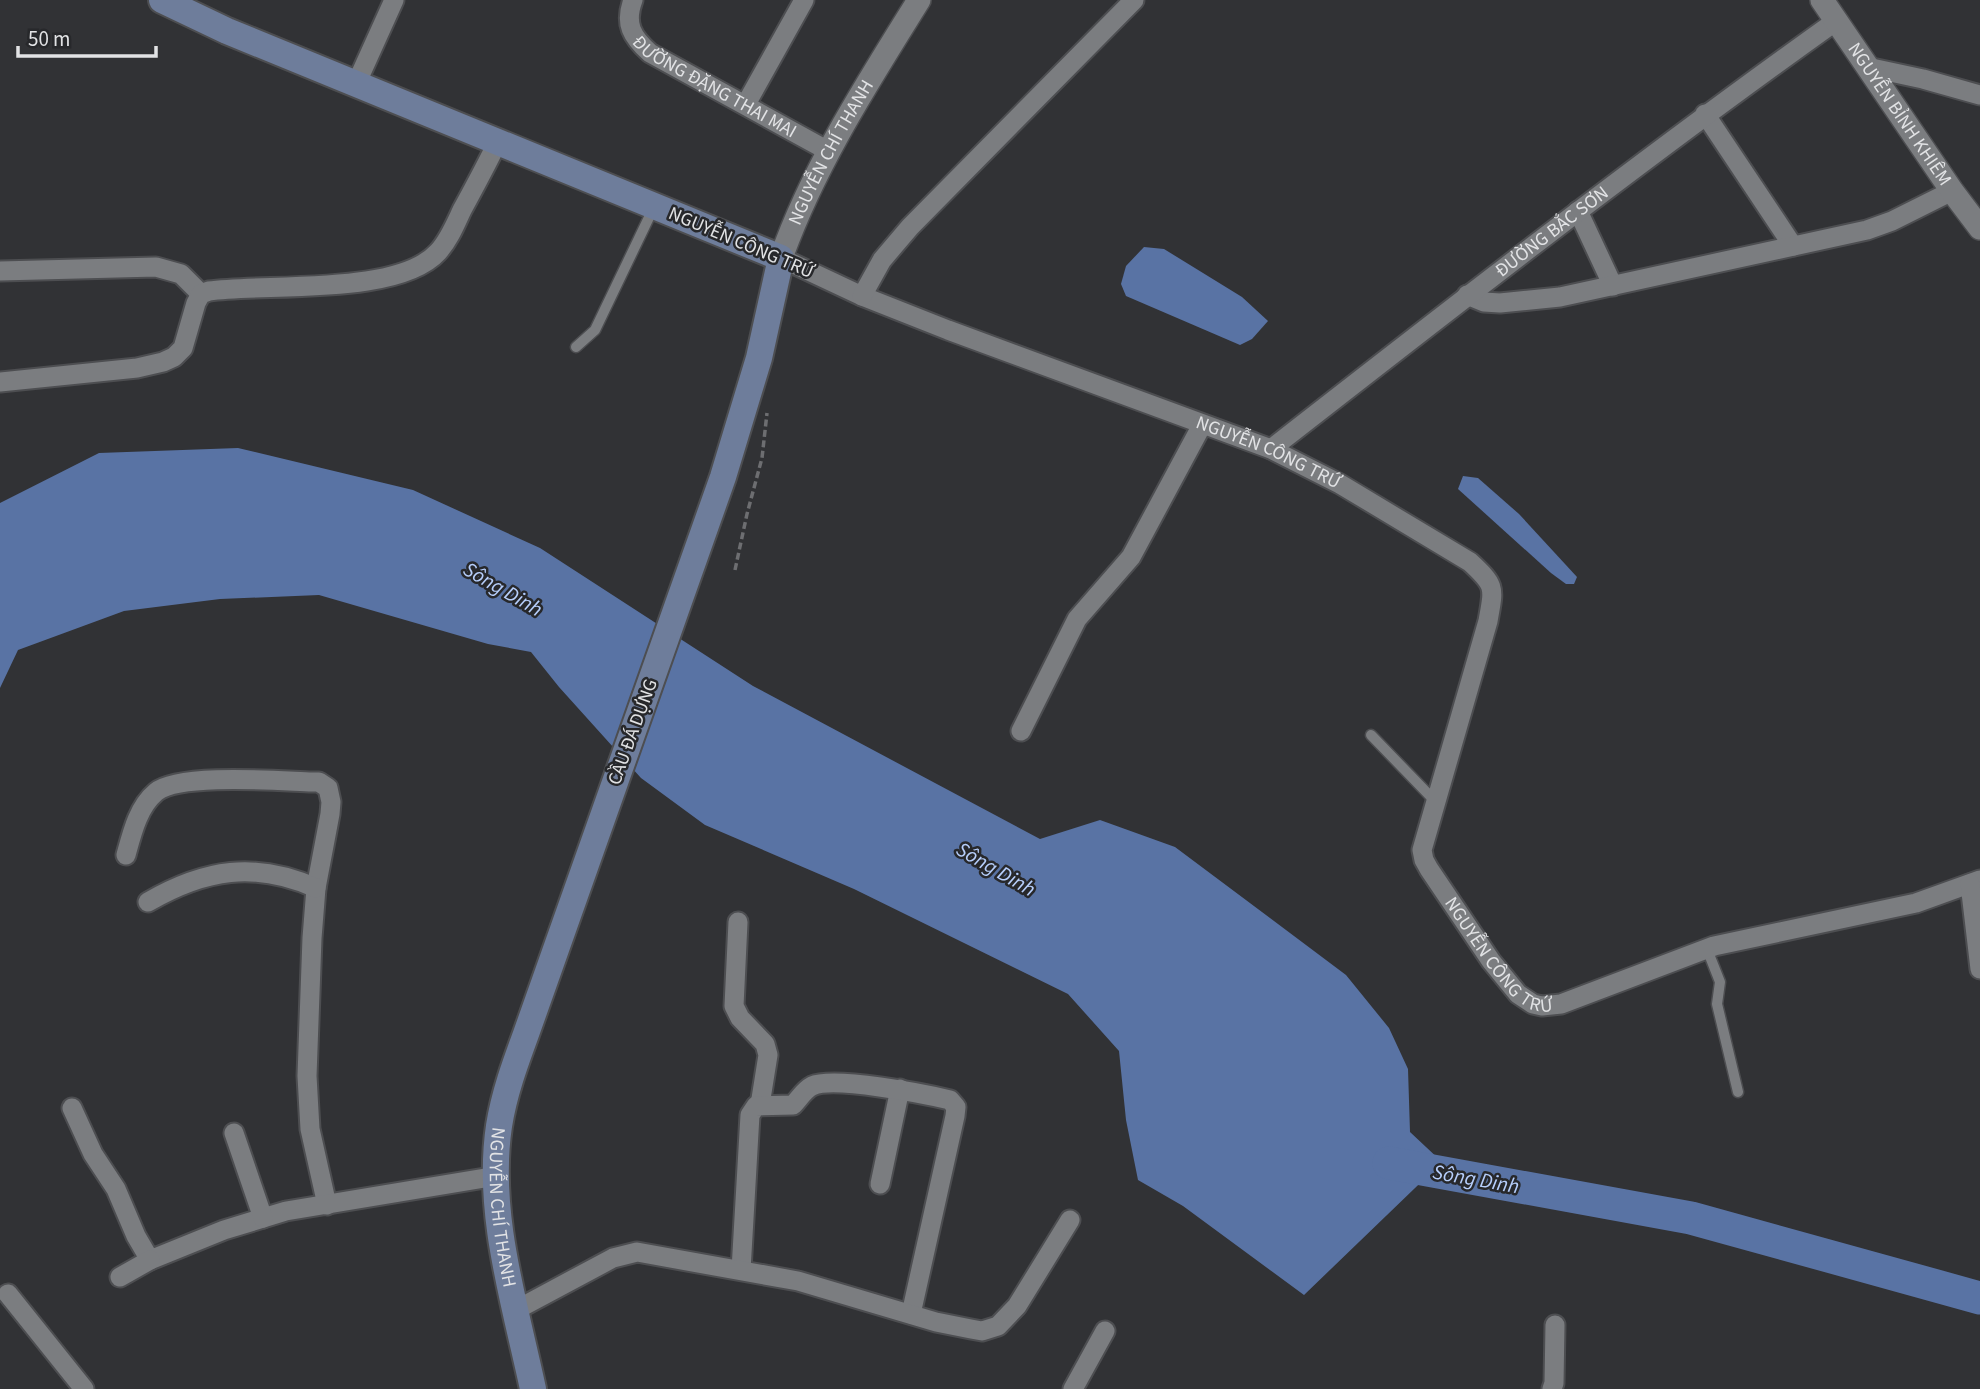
<svg xmlns="http://www.w3.org/2000/svg" width="1980" height="1389" font-family="'Source Sans 3',sans-serif">
<style>
.water{fill:#5973a4}
.lines{fill:none;stroke-linecap:round;stroke-linejoin:round}
.river{stroke:#5973a4;stroke-width:33}
.service-casing{stroke:#4d4e51;stroke-width:13}
.minor-casing{stroke:#4d4e51;stroke-width:23}
.tertiary-casing{stroke:#4d4e51;stroke-width:26}
.secondary-casing{stroke:#4d4e51;stroke-width:30}
.path{stroke:#6d6e71;stroke-width:3.5;stroke-dasharray:7 3.5;stroke-linecap:butt}
.service{stroke:#7b7d80;stroke-width:10}
.minor{stroke:#7b7d80;stroke-width:19}
.tertiary{stroke:#7b7d80;stroke-width:23}
.secondary{stroke:#6e7d9b;stroke-width:26}
.labels{text-anchor:middle;dominant-baseline:central;stroke-width:5;stroke-linejoin:round;paint-order:stroke}
.street-label{font-size:19px;fill:#e2e3e5;stroke:#27282b}
.water-label{font-size:21px;font-style:italic;fill:#b6cefb;stroke:#27282b}
</style>
<rect width="100%" height="100%" fill="#313235"/>
<g class="water">
<path d="M1144,247L1164,249L1242,297L1268,321L1252,339L1240,345L1126,296L1121,284L1126,266Z"/>
<path d="M238,448L413,490L540,548L753,686L1040,839L1100,820L1175,847L1346,975L1389,1028L1408,1069L1410,1132L1442,1162L1304,1295L1183,1206L1138,1180L1126,1120L1119,1051L1068,994L854,889L705,825L641,778L559,687L531,652L488,644L319,595L220,599L124,611L18,650L0,688V503L99,453Z"/>
<path d="M1463,476L1478,478L1519,514L1577,577L1574,584H1566L1551,573L1458,489Z"/>
</g>
<g class="lines">
<path class="river" d="M1389,1163L1691,1218L1980,1298"/>
<defs>
<g id="service">
<path d="M576,347L595,330L654,207"/>
<path d="M1371,735L1435,801"/>
<path d="M1707,949L1720,982L1717,1004L1738,1092"/>
</g>
<g id="minor">
<path id="s1" d="M633,0C624,24 632,37 650,53L830,152"/>
<path d="M1867,67L1923,79L1980,95"/>
<path d="M357,82L394,0"/>
<path d="M746,104L804,0"/>
<path d="M1705,114L1793,246"/>
<path d="M1578,211L1613,286"/>
<path id="s2" d="M781,258L862,296L948,330L1271,449L1340,484L1470,562C1496,586 1494,587 1488,621L1422,850L1424,860L1429,869L1491,961L1518,994L1533,1004L1542,1006L1561,1004L1714,946L1916,903L1980,880"/>
<path d="M0,271L156,267L181,274L201,294"/>
<path d="M1467,295L1484,302L1500,303L1560,297L1867,230L1892,221L1952,191"/>
<path d="M862,296L882,260L910,227L1134,0"/>
<path d="M0,382L137,368L163,362L174,357L183,348L196,303L201,294L209,291C266,283 398,296 438,252C449,240 455,225 462,210C474,188 486,166 497,143"/>
<path id="s3" d="M1271,449C1458,303 1644,158 1836,21"/>
<path d="M1021,731L1077,619L1131,557L1202,425"/>
<path d="M126,855C132,833 138,807 156,792C179,773 279,781 312,782H319L328,788L331,802L330,814L316,888L312,938L307,1076L310,1129L327,1205"/>
<path d="M1970,884L1980,969"/>
<path d="M148,902C205,869 255,861 316,888"/>
<path d="M738,922L734,1006L740,1018L765,1044L768,1055L760,1105"/>
<path d="M72,1108L93,1154L116,1189L136,1236L150,1260L224,1230L286,1211L497,1176"/>
<path d="M234,1133L263,1218"/>
<path d="M880,1184L900,1089"/>
<path d="M741,1270L750,1115L756,1106L793,1105C799,1099 804,1090 812,1086C834,1076 925,1094 950,1100L956,1107L955,1116L911,1314"/>
<path d="M120,1277L150,1260"/>
<path d="M8,1294L84,1389"/>
<path d="M516,1310L613,1258L637,1252L798,1281L936,1322L971,1329L982,1331L998,1326L1017,1306L1070,1220"/>
<path d="M1073,1389L1105,1331"/>
<path d="M1552,1389L1554,1383L1555,1325"/>
</g>
<g id="tertiary">
<path id="s4" d="M1822,0L1952,191L1980,228"/>
<path id="s5" d="M781,258C813,167 868,82 919,0"/>
</g>
<g id="secondary">
<path id="s6" d="M162,0L227,31L781,258L759,358L723,477L526,1034C515,1064 504,1094 499,1126C486,1213 515,1304 533,1389"/>
</g>
</defs>
<use href="#service" class="service-casing"/>
<use href="#minor" class="minor-casing"/>
<use href="#tertiary" class="tertiary-casing"/>
<use href="#secondary" class="secondary-casing"/>
<path class="path" d="M735,570L747,514L762,458L767,413"/>
<use href="#service" class="service"/>
<use href="#minor" class="minor"/>
<use href="#tertiary" class="tertiary"/>
<use href="#secondary" class="secondary"/>
</g>
<g class="labels">
<g class="street-label">
<text stroke="none"><textPath href="#s1" startOffset="133">ĐƯỜNG ĐẶNG THAI MAI</textPath></text>
<text stroke="none"><textPath href="#s4" startOffset="138">NGUYỄN BỈNH KHIÊM</textPath></text>
<text stroke="none"><textPath href="#s5" startOffset="117">NGUYỄN CHÍ THANH</textPath></text>
<text stroke="none"><textPath href="#s3" startOffset="355">ĐƯỜNG BẮC SƠN</textPath></text>
<text transform="translate(741 243) rotate(23)">NGUYỄN CÔNG TRỨ</text>
<text stroke="none"><textPath href="#s2" startOffset="525">NGUYỄN CÔNG TRỨ</textPath></text>
<text transform="translate(633 732) rotate(-70)">CẦU ĐÁ DỰNG</text>
<text stroke="none"><textPath href="#s2" startOffset="1195">NGUYỄN CÔNG TRỨ</textPath></text>
<text stroke="none"><textPath href="#s6" startOffset="1666">NGUYỄN CHÍ THANH</textPath></text>
</g>
<g class="water-label">
<text transform="translate(503 589) rotate(30)">Sông Dinh</text>
<text transform="translate(996 869) rotate(30)">Sông Dinh</text>
<text transform="translate(1476 1179) rotate(10)">Sông Dinh</text>
</g>
</g>
<path d="M18 46v10h138v-10" fill="none" stroke="#e2e3e5" stroke-width="3.5"/>
<text x="28" y="46" font-size="21" fill="#e2e3e5" stroke="#27282b" stroke-width="5" paint-order="stroke">50 m</text>
</svg>
